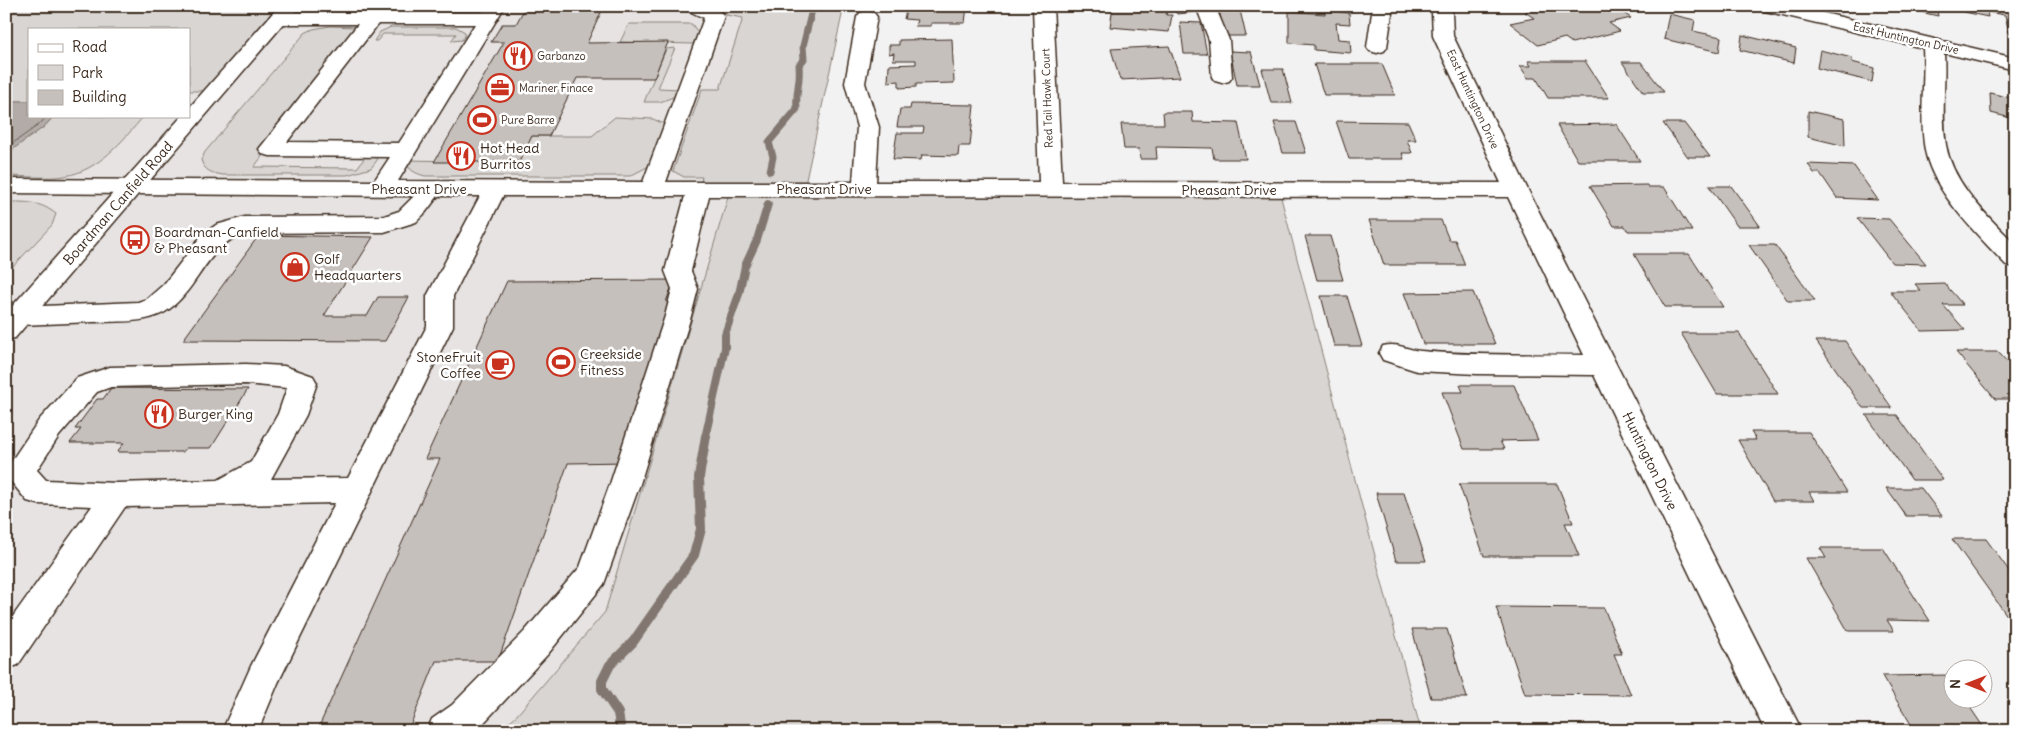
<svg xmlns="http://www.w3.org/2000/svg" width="2021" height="737" font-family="Delius,sans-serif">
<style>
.built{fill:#e6e3e2}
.green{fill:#d8d5d2;stroke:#8a8078}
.water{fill:#b2aba7;stroke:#827770}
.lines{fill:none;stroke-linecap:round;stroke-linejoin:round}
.shore{stroke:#6b5e55;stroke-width:1}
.stream-far2{stroke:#827770;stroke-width:7}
.stream-far1{stroke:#827770;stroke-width:8}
.stream{stroke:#827770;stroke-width:10}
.building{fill:#c6c0bd;stroke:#3b2a1e}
.minor-casing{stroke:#3b2a1e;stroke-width:3}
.major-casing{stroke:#3b2a1e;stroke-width:3}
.minor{fill:#fff;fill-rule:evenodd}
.major{fill:#fff;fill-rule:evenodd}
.labels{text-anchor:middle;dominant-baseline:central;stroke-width:5;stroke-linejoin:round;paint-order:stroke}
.far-street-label{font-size:11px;fill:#3b2a1e;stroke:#fff}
.far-poi-label{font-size:11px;fill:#3b2a1e;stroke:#fff;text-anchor:start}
.poi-label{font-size:14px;fill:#3b2a1e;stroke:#fff;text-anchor:start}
.street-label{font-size:14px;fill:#3b2a1e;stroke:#fff}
</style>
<rect width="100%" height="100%" fill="#f3f2f2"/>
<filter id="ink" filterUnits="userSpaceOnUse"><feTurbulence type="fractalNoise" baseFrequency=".02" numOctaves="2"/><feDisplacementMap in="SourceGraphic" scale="10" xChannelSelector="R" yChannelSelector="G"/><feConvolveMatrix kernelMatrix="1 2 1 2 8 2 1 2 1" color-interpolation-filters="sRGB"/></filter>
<g filter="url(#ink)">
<path class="built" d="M290,6H755L699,189H730L571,731H6V92H29V116H189V91H216Z"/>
<g class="green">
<path d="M6,6H290L216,91H189V29H29V101H6Z"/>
<path d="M482,6L467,11H408L402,10L398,7Z"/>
<path d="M729,6H844L804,189L1279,190L1421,731H498L517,715L605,612L730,190L699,189L702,177H684L673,171L702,89H720L743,18L726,15Z"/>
<path d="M629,24H692L698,33L693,44L620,42Z"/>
<path d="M330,26L355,27L359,30L254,167L357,168L366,156H374L378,159L371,168L347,175H223C212,173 205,172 201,160L205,152L305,33L313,29Z"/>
<path d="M391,27H456L465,32V36L462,40L451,41L456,34H383L377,41H374L380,32Z"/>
<path d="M675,48L658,88L679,89L676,96L660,102H644L666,49Z"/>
<path d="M54,116H144C122,141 100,170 65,176C46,179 25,176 6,176V154L44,127Z"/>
<path d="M615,117L653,119L664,124L649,166L630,176H425C415,173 409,171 405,160L519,162L532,136H592Z"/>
<path d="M6,202C26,202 40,201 56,214L52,225L6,274Z"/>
</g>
<path class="water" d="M6,101H29V116H54L44,127L6,154Z"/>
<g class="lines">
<path class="shore" d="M6,148L40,124L47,116"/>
<path class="stream-far2" d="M770,171L773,157L769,142L797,109C795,92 801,82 799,65L804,59L803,46L813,6"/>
<path class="stream-far1" d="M705,438L725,348V334L739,294L745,266L757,240L768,204"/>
<path class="stream" d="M621,731L618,713L602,689V681L610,665L633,642L694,555L701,529L699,477L706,436"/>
</g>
<g class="building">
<path d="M526,6H604L587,43L668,42L654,78H577L549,136H532L519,162H434L504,42H491L502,24H516Z"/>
<path d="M907,6H967L965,23H931V26H915L917,20L904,19Z"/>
<path d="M1113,6H1169L1166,15H1172L1169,32L1110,27Z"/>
<path d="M1172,6H1194L1197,12L1177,14Z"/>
<path d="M1218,6H1239L1246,36H1225Z"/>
<path d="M1548,6H1613L1631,18L1609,23L1620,31L1572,43L1565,38L1538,45L1510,23L1534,18L1525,12Z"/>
<path d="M1915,6H1936L1938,16L1916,11Z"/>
<path d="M1954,6H2015V34L2009,33L2005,15L1987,12L1988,17L1955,10Z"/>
<path d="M1325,10L1349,13L1350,24L1336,23L1338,39L1350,40L1351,53L1314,50V45L1289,43V11L1325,14Z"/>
<path d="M1669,14L1695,20L1693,31L1721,37L1719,52L1664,39Z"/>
<path d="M1180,22L1201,23L1207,54H1184Z"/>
<path d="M1742,35L1796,48L1794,63L1740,50Z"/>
<path d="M952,39L954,83L916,84V87L899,88V81L888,82L889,65L916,64V60H893L894,53L889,54V45H899V40Z"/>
<path d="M1169,46L1180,77L1120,80L1111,49Z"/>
<path d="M1820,50L1852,58V62L1874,68L1872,82L1817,68Z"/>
<path d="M1230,51L1251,52L1260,85H1237Z"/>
<path d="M1528,61H1585L1609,98H1548L1536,78H1528L1520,66H1531Z"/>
<path d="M1622,62H1641L1664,92H1643Z"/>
<path d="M1314,64H1382L1395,95H1324Z"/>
<path d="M1262,69H1283L1292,103H1271Z"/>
<path d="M1990,93L2015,99V119L1991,113Z"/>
<path d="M911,104L974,105L970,146H959L958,156L922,155L921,160L893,159L897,133H923L924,127H897L900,109H910Z"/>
<path d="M1808,111L1844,119L1845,146L1808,137Z"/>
<path d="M1163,112H1192L1193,122L1238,123L1246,159H1214L1212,148L1156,147L1157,159H1140L1139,149H1124L1121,124H1164Z"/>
<path d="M1336,121L1408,122L1416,140H1407L1412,153H1402L1404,159H1349Z"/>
<path d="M1274,122H1296L1306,153H1283Z"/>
<path d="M1663,123H1684L1710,157H1688Z"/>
<path d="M1616,124L1640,161H1578L1557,125Z"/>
<path d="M1808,164L1854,166L1878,200L1837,198L1820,173H1814Z"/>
<path d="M1647,185L1648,187H1664L1692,231H1628L1625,226H1614L1590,186Z"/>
<path d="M1709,186H1731L1760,226H1737Z"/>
<path d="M1857,218L1889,219L1926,264L1892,263Z"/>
<path d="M1369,220H1441L1449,240H1455L1465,265H1384Z"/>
<path d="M259,235L373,237L324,316H367L378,297H409L385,341L183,340Z"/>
<path d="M1305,236H1330L1343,280H1317Z"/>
<path d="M1749,245H1775L1815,301H1788Z"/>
<path d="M1634,254H1689L1723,307H1665Z"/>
<path d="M674,280L666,302L676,301L627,462L568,463L498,661H436L408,731H317L440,459H425L507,281Z"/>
<path d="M1944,283L1963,305H1943L1965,330L1922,331L1890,291H1921L1915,284Z"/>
<path d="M1473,292L1495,344H1423L1404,293Z"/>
<path d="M1321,296H1347L1362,346H1334Z"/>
<path d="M1681,333H1739L1778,394H1717Z"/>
<path d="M1816,341H1845L1892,408H1863Z"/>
<path d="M1956,352H1998L2015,370V399H1995Z"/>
<path d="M1460,385H1514L1538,440L1500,441L1504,449H1464L1442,392H1463Z"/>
<path d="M111,388L248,389L211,448H186L183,452H117L124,443H70L81,429H75L97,399H103Z"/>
<path d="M1866,415H1897L1943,480H1912Z"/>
<path d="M1751,432H1809L1847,492H1809L1814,501H1773L1738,440H1756Z"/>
<path d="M1459,484H1557L1573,523H1565L1579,556H1484Z"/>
<path d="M1886,488H1921L1942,516H1906Z"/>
<path d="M1376,493H1404L1426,561H1396Z"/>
<path d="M1952,539H1986L2015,579V617H2008Z"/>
<path d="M1820,548H1883L1930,621L1887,620L1894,631H1848L1806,558H1826Z"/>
<path d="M1496,607L1604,608L1622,654H1614L1631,695L1525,694Z"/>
<path d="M1412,629H1447L1467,698H1431Z"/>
<path d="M1950,675L1954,681V700H1965L1986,731H1915L1882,676Z"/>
</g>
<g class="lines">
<defs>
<g id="minor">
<path d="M371,6H388L390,8L387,12H482L486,6H505L398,181L643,182L704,18L687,10L685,6C698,6 715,3 724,16L666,182H853L857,127L845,83L857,17L860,13L867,11L874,13L877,17L865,83L879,127L876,182H1039L1033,6H1053L1062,182L1501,183L1433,36L1432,13L1434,6H1453L1452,13L1453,36L1528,190L1802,731H1765L1594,375L1477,374L1417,371L1383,360L1379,353L1383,346C1398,342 1407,350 1421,351C1475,356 1530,354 1584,355L1508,197L709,196L691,271L698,289L691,316L640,484L604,584L548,654L478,729L475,731H427L432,719L452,705L524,632L580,567L610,484L665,316L672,289L665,271L685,196H503L453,296V326L278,683L258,731H222L251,666L335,503L125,507L18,665L6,669V626L92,506L38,504L27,501L9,479L6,469L39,420L77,378L110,367L246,364L284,366L313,376L317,383L306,415L271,479L348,478L427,326V296L480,196H438L425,213L416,222L384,232L246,233C205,245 199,291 165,312C144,324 116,321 93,322C69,323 44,324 20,325L11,322L7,316L11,310L20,307L138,302L147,299L164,284L202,235L216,225L245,217L384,216L399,211L414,196L6,193V179L374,181L390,157L270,156L262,154L259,149L358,24H279L272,22L269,18L272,14L279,12H367ZM378,24H475L399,143L287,142ZM246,384L287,388L278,414L251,462L218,480L117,483L46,480L37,470L59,436L97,392L111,387Z"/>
<path d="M1196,6H1215L1229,40L1232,77L1229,81L1222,83L1215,81L1212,77L1209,40Z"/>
<path d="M1373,6H1393L1387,47L1384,51L1377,53L1370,51L1367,47Z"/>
<path d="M1759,6H1794L2015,58V70L1944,53C1946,83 1941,115 1946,145C1953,185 1988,216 2015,244V267L2006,265C1976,233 1929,189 1924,144C1920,112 1925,80 1923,48L1761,10Z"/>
</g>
<path id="major" d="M279,6H299L15,338L6,340V313L182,116H189V108Z"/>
</defs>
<use href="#minor" class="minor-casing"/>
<use href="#major" class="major-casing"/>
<use href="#minor" class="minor"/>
<use href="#major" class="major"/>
</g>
</g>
<defs>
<symbol id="restaurant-ring" viewBox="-11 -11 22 22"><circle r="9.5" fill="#fff" stroke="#c8321e" stroke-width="1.5"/><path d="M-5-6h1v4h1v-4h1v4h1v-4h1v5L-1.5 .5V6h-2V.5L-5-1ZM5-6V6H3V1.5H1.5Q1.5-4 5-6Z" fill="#c8321e"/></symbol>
<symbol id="office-ring" viewBox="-11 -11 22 22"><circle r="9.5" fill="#fff" stroke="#c8321e" stroke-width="1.5"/><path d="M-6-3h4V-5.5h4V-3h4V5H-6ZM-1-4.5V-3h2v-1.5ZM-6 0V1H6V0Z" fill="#c8321e"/></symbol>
<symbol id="stadium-ring" viewBox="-11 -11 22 22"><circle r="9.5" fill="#fff" stroke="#c8321e" stroke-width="1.5"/><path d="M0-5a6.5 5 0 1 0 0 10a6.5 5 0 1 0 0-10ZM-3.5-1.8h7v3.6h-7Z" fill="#c8321e"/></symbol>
<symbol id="bus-ring" viewBox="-11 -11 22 22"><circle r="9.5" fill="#fff" stroke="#c8321e" stroke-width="1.5"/><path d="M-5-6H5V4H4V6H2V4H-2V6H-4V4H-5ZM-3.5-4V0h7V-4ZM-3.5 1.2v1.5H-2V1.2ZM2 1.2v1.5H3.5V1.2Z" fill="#c8321e"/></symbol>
<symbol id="shop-ring" viewBox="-11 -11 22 22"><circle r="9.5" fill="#fff" stroke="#c8321e" stroke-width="1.5"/><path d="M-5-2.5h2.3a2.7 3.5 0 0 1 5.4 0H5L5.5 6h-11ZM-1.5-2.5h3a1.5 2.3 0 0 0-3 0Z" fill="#c8321e"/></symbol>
<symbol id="cafe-ring" viewBox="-11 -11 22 22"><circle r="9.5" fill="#fff" stroke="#c8321e" stroke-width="1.5"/><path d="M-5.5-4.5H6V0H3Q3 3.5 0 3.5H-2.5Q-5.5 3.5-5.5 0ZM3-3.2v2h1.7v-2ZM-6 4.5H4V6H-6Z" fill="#c8321e"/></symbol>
</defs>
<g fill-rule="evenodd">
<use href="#restaurant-ring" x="502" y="40" width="32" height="32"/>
<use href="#office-ring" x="484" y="72" width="32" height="32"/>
<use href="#stadium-ring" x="466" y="104" width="32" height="32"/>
<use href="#restaurant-ring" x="445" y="140" width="32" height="32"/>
<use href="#bus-ring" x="119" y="224" width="32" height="32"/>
<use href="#shop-ring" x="279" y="251" width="32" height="32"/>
<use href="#stadium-ring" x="545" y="346" width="32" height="32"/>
<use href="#cafe-ring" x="484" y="349" width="32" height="32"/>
<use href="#restaurant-ring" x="143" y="398" width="32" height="32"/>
</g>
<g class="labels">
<g class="far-street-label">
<text transform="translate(1906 38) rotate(13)">East Huntington Drive</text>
<text transform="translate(1047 98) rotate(-92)">Red Tail Hawk Court</text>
<text transform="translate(1473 99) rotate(65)">East Huntington Drive</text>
</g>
<g class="far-poi-label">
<text x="537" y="56">Garbanzo</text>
<text x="519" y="88">Mariner Finace</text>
<text x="501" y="120">Pure Barre</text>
</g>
<g class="poi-label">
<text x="480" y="148">Hot Head<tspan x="480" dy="16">Burritos</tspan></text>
<text x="154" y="232">Boardman-Canfield<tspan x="154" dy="16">&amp; Pheasant</tspan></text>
<text x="314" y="259">Golf<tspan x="314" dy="16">Headquarters</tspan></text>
<text x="580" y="354">Creekside<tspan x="580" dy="16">Fitness</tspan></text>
<text x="481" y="357" text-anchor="end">StoneFruit<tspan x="481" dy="16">Coffee</tspan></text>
<text x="178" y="414">Burger King</text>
</g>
<g class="street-label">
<text x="419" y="189">Pheasant Drive</text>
<text x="824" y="189">Pheasant Drive</text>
<text x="1229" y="190">Pheasant Drive</text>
<text transform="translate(118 203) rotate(-49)">Boardman Canfield Road</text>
<text transform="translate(1650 461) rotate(64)">Huntington Drive</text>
</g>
</g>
<rect width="2021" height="737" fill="none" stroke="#fff" stroke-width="25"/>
<rect x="12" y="12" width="1996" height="712" fill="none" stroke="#3b2a1e" stroke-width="2" filter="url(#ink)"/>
<rect x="28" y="28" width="162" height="90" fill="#ffffff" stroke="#b1aaa5"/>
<rect x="38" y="44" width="25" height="8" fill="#ffffff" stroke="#b1aaa5"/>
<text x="72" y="52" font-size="15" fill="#3b2a1e">Road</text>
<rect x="38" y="65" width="25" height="15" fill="#d8d5d2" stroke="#b1aaa5"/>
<text x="72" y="78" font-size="15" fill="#3b2a1e">Park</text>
<rect x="38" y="90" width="25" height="15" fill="#c6c0bd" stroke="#b1aaa5"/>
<text x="72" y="102" font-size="15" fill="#3b2a1e">Building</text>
<g transform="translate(1968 684) rotate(270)"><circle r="24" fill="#ffffff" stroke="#b1aaa5"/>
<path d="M0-4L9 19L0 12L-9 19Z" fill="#c8321e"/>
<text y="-8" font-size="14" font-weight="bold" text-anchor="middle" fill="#3b2a1e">N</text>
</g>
</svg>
